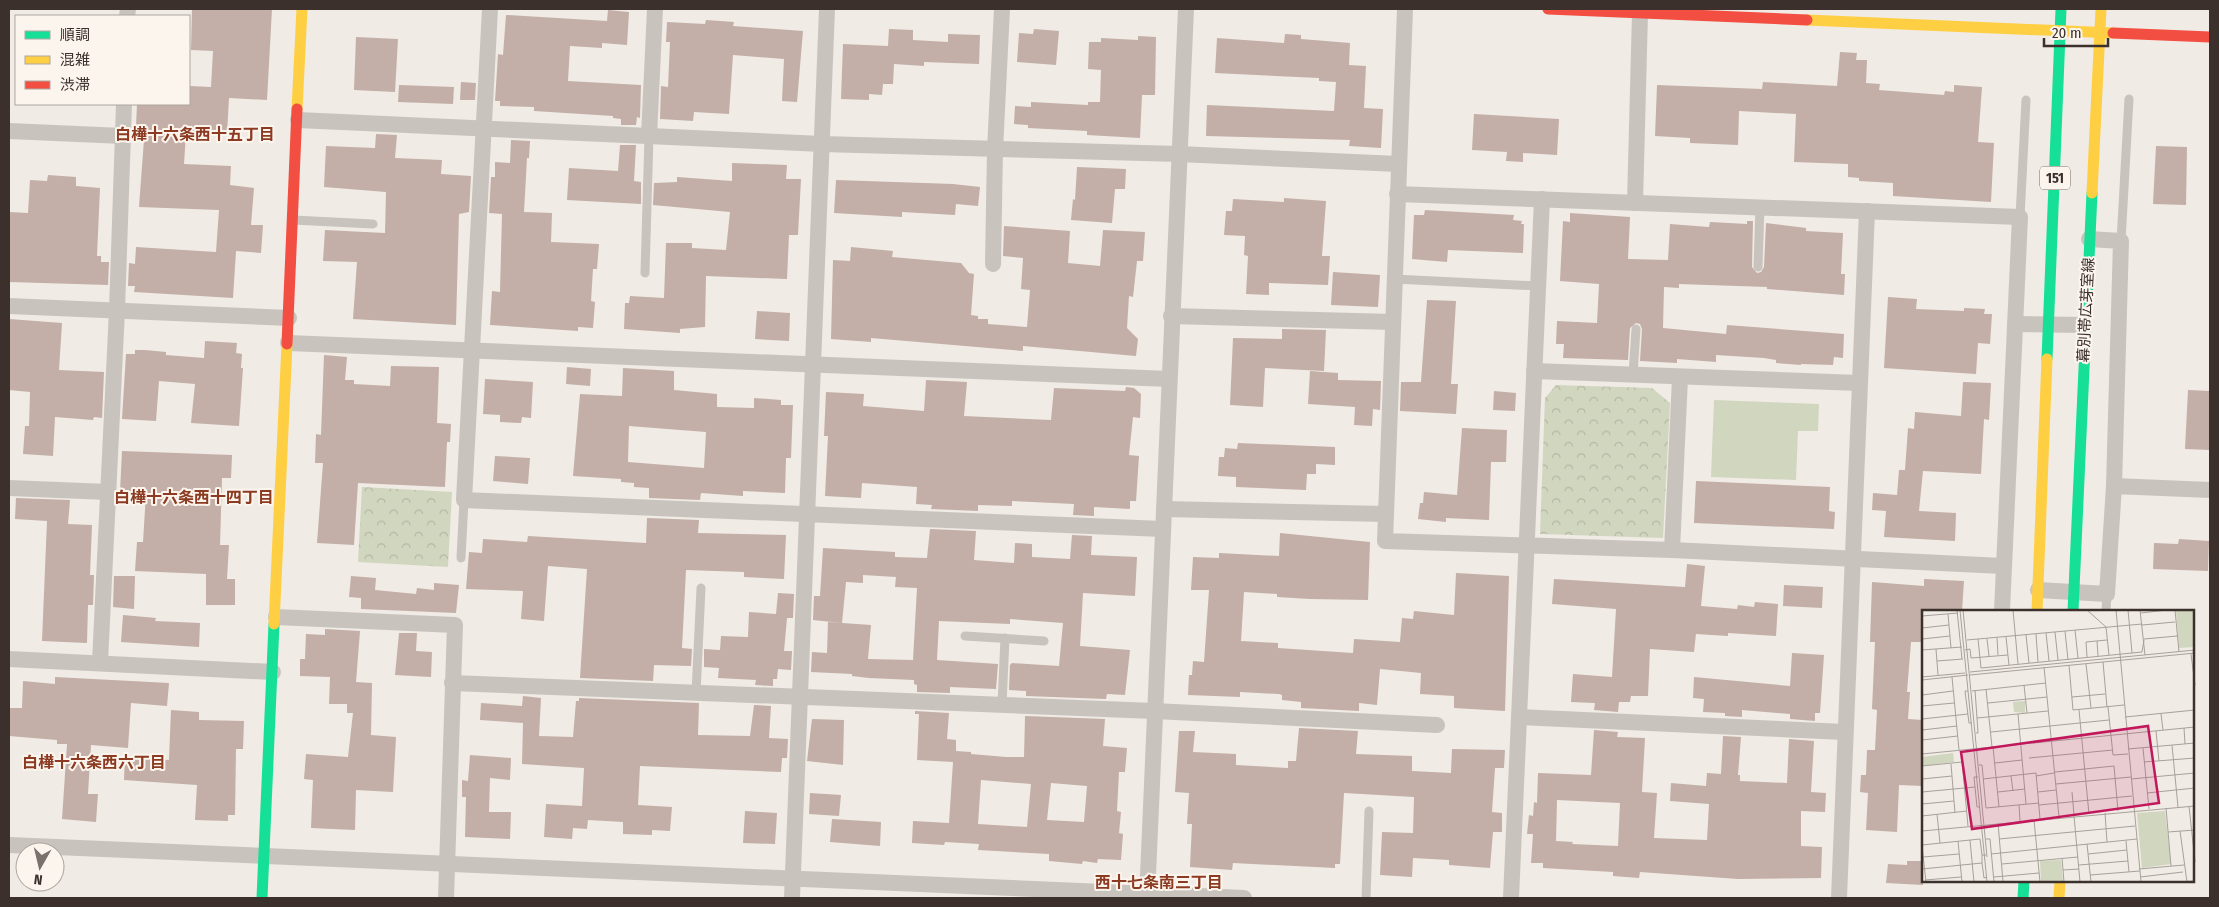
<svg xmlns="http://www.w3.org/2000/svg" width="2219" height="907" font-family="'Fira Sans Condensed','Noto Sans JP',sans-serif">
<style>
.forest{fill:url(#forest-crowns)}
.pitch{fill:#d1d6bf}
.building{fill:#c3afa7;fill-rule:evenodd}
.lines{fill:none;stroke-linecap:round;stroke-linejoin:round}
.lane{stroke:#c9c3be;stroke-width:9}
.street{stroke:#c9c3be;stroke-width:16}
.fast{stroke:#16e098;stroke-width:11}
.slow{stroke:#ffcf43;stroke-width:11}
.jam{stroke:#f24e42;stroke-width:11}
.labels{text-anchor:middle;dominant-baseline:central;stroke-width:4;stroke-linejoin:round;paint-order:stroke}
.shield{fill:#fbf5ee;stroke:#756b66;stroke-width:1}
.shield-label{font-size:14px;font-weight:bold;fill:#3b302b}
.street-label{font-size:15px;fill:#3b302b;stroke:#fbf5ee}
.neighbourhood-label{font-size:16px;font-weight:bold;fill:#8c3b22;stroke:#fbf5ee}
.inset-road{fill:none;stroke:#a8a09b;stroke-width:1}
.view{fill:#c2185b;fill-opacity:0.15;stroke:#c2185b;stroke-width:2.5}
.inset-edge{fill:none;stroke:#3b302b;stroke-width:2.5}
</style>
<defs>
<pattern id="forest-crowns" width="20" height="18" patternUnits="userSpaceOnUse" patternTransform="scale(1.25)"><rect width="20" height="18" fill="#d1d6bf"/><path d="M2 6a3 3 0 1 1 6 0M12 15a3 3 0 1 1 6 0" fill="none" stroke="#b4b8a4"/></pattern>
</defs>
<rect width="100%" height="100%" fill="#f0ebe5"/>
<g class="forest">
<path d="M1556,385L1652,388L1670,403L1663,538L1540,534L1545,398Z"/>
<path d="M362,487L452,492L448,567L358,562Z"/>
</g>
<path class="pitch" d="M1714,400L1819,404L1818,431H1798L1796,480L1711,477Z"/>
<g class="building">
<path d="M192,9H272L267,100L229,98L227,134L186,133L184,164L231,166L230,185L254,188L251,225H263L261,253L236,251L233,298L134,292L135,286H128L129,263L135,264L136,247L216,252L219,210L139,207L145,126H136L137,104H189V86L211,87L213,51L191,50Z"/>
<path d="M608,10L629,12L627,45L602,43V48L570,46L568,81L641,85L640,118L637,117L636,125H621V119L613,118V116L534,111V107L500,106V101H495L498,54L503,55L506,15L607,21Z"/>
<path d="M706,20L734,22L733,26L803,31L797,102L782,101L784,59L733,55L729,114L694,112L693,121L660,119L661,86L668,87L670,42H666L667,22L705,24Z"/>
<path d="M889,29L913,30V40L948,42V34L980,35L979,64L924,62V66L894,64L893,84H883L882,95L869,94V100L841,99L843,44L888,46Z"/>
<path d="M1034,29L1059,31L1056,65L1017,62L1019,33L1033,34Z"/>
<path d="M1285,34L1301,35V39L1350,43L1349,65L1366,66L1364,108L1383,109L1381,148L1349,146L1350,140L1206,136L1207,105L1334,111L1336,82L1319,81V78L1215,73L1217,38L1284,43Z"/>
<path d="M1138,36L1156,37L1155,95H1142L1140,138L1087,135V131L1028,128V125L1014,124L1015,106L1031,107V102L1088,105V102H1100L1101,70L1088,69L1089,42H1101V38L1138,40Z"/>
<path d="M356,37L398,39L395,92L354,90Z"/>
<path d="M1840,52L1857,53L1856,60H1867L1866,83L1880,84L1879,90L1944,95L1945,91L1954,92V85L1982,87L1978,142L1994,143L1991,202L1893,196V183L1859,181V178L1848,177V164L1794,162L1796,114L1739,111L1738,145L1690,143V138L1655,136L1657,85L1762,89L1763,82L1837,86Z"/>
<path d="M461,82L476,83L475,100H460Z"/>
<path d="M399,85L454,87L453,104L398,102Z"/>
<path d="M1474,114L1559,119L1557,155L1523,153V162L1506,161L1507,152L1472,150Z"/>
<path d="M376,134L397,135L395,158L442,160L441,174L471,176L469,212L459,214L456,325L353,319L357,262L323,261L325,230L385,233L386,192L324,187L326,146L375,148Z"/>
<path d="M511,140L530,141L529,158H527L524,212L552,213L551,242L599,244L597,269H593L591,301L595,302L593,328L578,327V331L490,325L492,291L500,292L502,214L489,213L491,177H495V162L510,163Z"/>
<path d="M620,145H636L634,181L641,182V204L567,200L569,168L618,171Z"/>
<path d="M2156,146L2187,147L2186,205L2153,204Z"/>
<path d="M732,163L787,165L786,179H801L798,235H789L787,279L706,276L705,327L680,329V333L624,329L625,303H629L630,296L664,298L666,243H692V248L726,250L730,212L653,205L654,183L677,182V177L732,181Z"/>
<path d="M1077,167L1126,169L1125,189H1115L1112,223L1071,220L1073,199L1075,200Z"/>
<path d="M48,175L76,177V186L100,188L97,256H101V262H109L108,285L9,282V212L28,213L30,180L47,181Z"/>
<path d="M836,180L953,184L980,187L978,206L956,204L955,215L902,212V217L834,213Z"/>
<path d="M1284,198L1326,201L1322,256H1330L1328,285L1269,283V295L1246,294L1248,256L1244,255L1245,236L1224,235L1226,211H1232L1233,199L1284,202Z"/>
<path d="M1425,210L1514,215L1513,220L1522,221L1521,224H1524L1523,253L1448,250L1447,262L1412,259L1414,215H1424Z"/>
<path d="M1570,213L1630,217L1628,259L1668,260L1670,224L1709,227L1710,222L1747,224V221H1753L1752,267L1757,273L1761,272L1764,267L1766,223L1806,228V231L1843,233L1841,274H1845L1844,295L1767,289V287L1679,284V288L1664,287L1663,328L1726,334L1727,325L1844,334L1843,358L1834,357L1833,365L1801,364V365L1776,363V360L1764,358L1716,355V362L1677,359V363L1640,361L1642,329L1640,324L1636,323L1630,328L1628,360L1563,358L1564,344H1556L1557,321L1597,323L1599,284L1560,281L1563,221L1570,222Z"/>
<path d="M1004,226L1070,231L1068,263L1100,266L1103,230L1145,232L1143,261H1137L1133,297L1129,296L1127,328L1138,339L1136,356L1023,346V351L871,338V342L831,339L833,260L850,261L851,247L893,251L892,257L961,263L969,273L974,274L971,315L978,316V319H988V324L1027,327L1030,290L1021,289L1023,258L1003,256Z"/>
<path d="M1333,272L1380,275L1378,307L1331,305Z"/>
<path d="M1888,297L1917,299L1916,309L1964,311V308L1985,309L1984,314H1992L1990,344L1978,343L1976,374L1884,368Z"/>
<path d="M1427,300L1456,301L1451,384H1458L1456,414L1400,411L1401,382H1421Z"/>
<path d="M757,311L790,313L789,341L755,339Z"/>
<path d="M9,319L62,323L59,370L104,372L102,418L94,417L93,420L55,417L53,456L23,454L25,426H29L30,392L9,390Z"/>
<path d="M1282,329L1326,330L1324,371L1265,368L1263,407L1230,405L1233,338L1282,339Z"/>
<path d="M205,341L237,343L236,353L242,354L241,368H243L239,426L191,423L195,384L159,381L156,421L122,419L126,354H135V350H145L166,352V355L204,358Z"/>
<path d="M324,355L347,357L345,380H354V384L390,386L391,366L439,367L437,423L451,424L450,442H447L445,487L358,483L354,545L317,543L323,463H315L316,434L321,435Z"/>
<path d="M567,367L591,369L590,386L566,384Z"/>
<path d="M623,368L674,371V390L717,394V407L754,408V398L781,400V405H793L791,458H786L785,493L743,491V496L701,493L700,500L649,498V488L634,487V483L621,482V479L573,476L580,394L622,396ZM629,426L706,432L704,468L628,462Z"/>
<path d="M1310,371L1338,373V380L1381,381L1380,410L1373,409L1372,426L1354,425L1355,407L1308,404Z"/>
<path d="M485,379L533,382L531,418L522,417L521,423L500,422V415L483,414Z"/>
<path d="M926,380L967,382L964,416L1051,420L1054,388L1125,391L1126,387L1134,388L1141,394L1140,418L1133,417L1129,455L1139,456L1136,501H1130V509L1094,507V516L1073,515L1074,504L1012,501V506L978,505V511L931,509L932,505L916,504L917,487L862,483L861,498L825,496L828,436H824L826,392L864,394L863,406L924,411Z"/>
<path d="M1963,382L1991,383L1989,420L1984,419L1981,474L1923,471L1919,511L1956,513L1955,541L1884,537L1886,511L1872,510L1873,493L1897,495L1899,470H1905L1908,428L1914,429L1915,412L1961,416Z"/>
<path d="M2188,390L2210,391V450L2185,449Z"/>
<path d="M1494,391L1516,393L1515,411L1493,410Z"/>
<path d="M1462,428L1507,430L1506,462H1491L1489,520L1446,518V522L1418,519L1420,503H1423L1424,492L1457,495Z"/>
<path d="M1238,443L1335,447V465L1316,464V474H1307L1306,490L1236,487V477L1218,476L1219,457H1224L1225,448L1237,449Z"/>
<path d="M122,451L232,455L231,478H222L220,545H229L227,579H235V605H206V574L135,571L137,542H143L146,493L120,492Z"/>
<path d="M495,456L530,458L528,484L493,481Z"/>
<path d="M1696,481L1830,487L1829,511L1835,512L1834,529L1694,523Z"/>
<path d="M16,498L70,500L68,524L92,525L90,575H94L93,605H88L87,643L42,641L47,521L15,519Z"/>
<path d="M647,518L699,520L698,533L786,535L784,579L744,577V572L686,570L682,648L692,649L691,666L654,665L653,681L580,678L587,569L548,566L544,621L521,619L523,591L466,589L469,552L482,553L483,539L527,542L528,536L646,543Z"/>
<path d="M930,529L976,531L974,560L1014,563L1015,543L1032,544V557L1070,559L1072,535L1092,536L1091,555L1137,557L1135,596L1083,593L1080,646L1130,650L1125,695L1107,694L1106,699L1026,696V691L1009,690L1010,665L1012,663L1059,666L1063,623L1010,619V624L939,621L937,660L998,664L996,689L950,687V693L917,692V685L914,684V680L869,678L852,676V674L811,672L812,652L827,653L828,622L871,625L868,659L913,660L917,588L895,587L896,577L863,575V583L846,582L842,623L813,620L814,596H820L823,548L895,552V557L927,558Z"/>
<path d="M1280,533L1370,542L1368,600L1310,599L1277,597V594L1244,592L1241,641L1278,643V648L1353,653L1354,639L1400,642L1402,618L1413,619L1414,611L1454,615L1456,573L1509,576L1505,711L1454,708V696L1420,694L1421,673L1380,669L1377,705L1359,703V711L1301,708V702L1282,700V695L1279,694L1240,692V697L1188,695L1189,675H1192L1193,661L1204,662L1209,590H1191L1193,557L1219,558V553L1279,556Z"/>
<path d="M2179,539L2209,541L2208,571L2153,569L2154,543L2178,544Z"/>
<path d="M1687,564L1705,566L1701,606L1737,609L1738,605L1754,607L1755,602L1778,604L1776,636L1728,633V636L1696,634L1694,652L1650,649L1648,696H1631L1630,702H1619L1618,712L1594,710L1595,703L1571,702L1573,674L1612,677L1616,609L1552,604L1554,579L1685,587Z"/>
<path d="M114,576H135L134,609L113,607Z"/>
<path d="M351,576L376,578L375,590L416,594L417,588L434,590V583L459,585L456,613L361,609V598L349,597Z"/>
<path d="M1924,579L1964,581L1962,611H1923V642H1911L1907,692H1910L1908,719L1923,720V786L1899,785L1897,832L1866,830L1868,793L1860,792L1861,775H1866L1867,750H1875L1877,710L1872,709L1875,642H1870L1872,582L1924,586Z"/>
<path d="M1784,585L1823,587L1822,608L1783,606Z"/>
<path d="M778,593L794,594L793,618H787L784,651H792L791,670L778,669L777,679H773V686L755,685L756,680L718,678L719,668L704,667V649L720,650L721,636L748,637L749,612L776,614Z"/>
<path d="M123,615L156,618L155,621L200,623L199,647L121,642Z"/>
<path d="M325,629L360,631L356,682L372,683L371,735L396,737L393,792L356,790L355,830L311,828L313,780L304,779L306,754L348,757L353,713H347V704H329L330,677L300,676V659H305L306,634L325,635Z"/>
<path d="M399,633H417L416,651L432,652L431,677L395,675Z"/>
<path d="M1792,653L1824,655L1820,713H1815V721L1790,719V714L1742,710V717L1725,716V713L1703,712L1704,699L1693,698L1694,677L1790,686Z"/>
<path d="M55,677L169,683L167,706L131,703L128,748L91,745L88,794H98L96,822L62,819L67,744H57V740L9,736V708H22L23,681L55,684Z"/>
<path d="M523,696L541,698L539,736L573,737L576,701H579V698L699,703L698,735L750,736L754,705L771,706L769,738L788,739L787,758H782L781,772L640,766L638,805L672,807L670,831L652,830V835L623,834V822L588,820L587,829L573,828L572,839L544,837L546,804L582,806L584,768L522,764L523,723L480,720L481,703L522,706Z"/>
<path d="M171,710L199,712V720L244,721L243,749H236L235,815H228V821L195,820L197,785L124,780L125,757L169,760Z"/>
<path d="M915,711L949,713L947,739L956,740V751L971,752V754L1006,757H1024L1025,716L1105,719L1103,746L1127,748L1125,772H1119L1117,811L1121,812L1119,833L1123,834L1121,860L1098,859L1097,863L1083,861L1082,864L1049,861V854L978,850L979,844L945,842L944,845L912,843L913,821L949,823L953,762L917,760L919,714H915ZM981,780L1031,784L1027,827L978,824ZM1051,783L1087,786L1084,822L1047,820Z"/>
<path d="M812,719L844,720L843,765L807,761Z"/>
<path d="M1299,728L1358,731L1356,754L1412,756V771L1451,773L1452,749L1505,750L1504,768H1495L1492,812L1502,813V832H1493L1490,868L1449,865V860L1413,858L1412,877L1380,875L1382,832L1413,833L1414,797L1344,793L1340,864H1335V868L1233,863L1232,870L1190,867L1192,824H1187L1189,793L1175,792L1179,731H1195L1193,752L1236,754V765L1288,768V761H1296Z"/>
<path d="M1594,730L1618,732L1617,737L1645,738L1642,792L1657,793L1654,838L1707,840L1709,804L1670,801L1671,783L1706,786L1707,773L1721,774L1723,736L1741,737L1738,775H1740V781L1787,783L1789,739L1814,741L1811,792L1826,793L1825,812L1801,811V846L1822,847L1821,878L1738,879L1640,872L1639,878L1613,876V872L1543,868V863H1531L1533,834H1527L1529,815L1533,816L1534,802L1537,803L1538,773L1591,775ZM1557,800L1620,803L1618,846L1572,844L1573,842L1556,841Z"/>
<path d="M470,755L511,758L510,780L490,778L489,812H511L510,839L465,837L466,797H462V780L468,781Z"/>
<path d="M810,793L841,795L839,816L809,814Z"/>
<path d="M745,811L777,813L775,844L743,843Z"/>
<path d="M832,819L881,822L880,846L830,842Z"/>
<path d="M1907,861H1923V885L1886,883L1888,864L1907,865Z"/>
</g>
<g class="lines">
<g class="lane">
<path d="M2020,217L2026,100"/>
<path d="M293,220L373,224"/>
<path d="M2121,241L2129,99"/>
<path d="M1758,267L1760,207"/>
<path d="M645,273L649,136"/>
<path d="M1394,279L1538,286"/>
<path d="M1633,375L1636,329"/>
<path d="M461,558L464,500"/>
<path d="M2106,611L2107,594"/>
<path d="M965,636L1044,641"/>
<path d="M696,693L701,588"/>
<path d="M1002,705L1005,638"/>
<path d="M1366,898L1369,811"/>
</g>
<g class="street">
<path d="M490,9L464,500L1163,529"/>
<path d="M1405,9L1385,541L1672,550L2003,566"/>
<path d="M127,16L128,9"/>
<path d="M298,120L822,144L1179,154L1398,164"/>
<path d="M9,131L123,136"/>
<path d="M649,136L655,9"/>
<path d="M1397,194L2020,217L2002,611"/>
<path d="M1635,203L1640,13"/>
<path d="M2089,239L2121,241L2114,486"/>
<path d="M993,264L995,150L1002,9"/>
<path d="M9,306L289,318"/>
<path d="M1171,316L1393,322"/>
<path d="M2015,324L2085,325"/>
<path d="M288,343L1169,379"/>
<path d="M1534,371L1859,383"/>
<path d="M9,488L108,492"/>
<path d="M1164,509L1386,514"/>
<path d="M1672,550L1680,378"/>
<path d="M2038,590L2107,594L2114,486L2210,490"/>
<path d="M276,617L455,625L446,898"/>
<path d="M9,659L273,672"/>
<path d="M100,662L117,310L124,104"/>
<path d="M452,683L1154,711L1437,725"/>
<path d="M1519,717L1845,732"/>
<path d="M9,845L1244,898"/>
<path d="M792,898L827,9"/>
<path d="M1147,898L1186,9"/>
<path d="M1511,898L1542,199"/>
<path d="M1839,898L1867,211"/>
</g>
<g class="fast">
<path d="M2047,359L2061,9"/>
<path d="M2073,611L2092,193"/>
<path d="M262,898L274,624"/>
<path d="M2023,898L2024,881"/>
</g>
<g class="slow">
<path d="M1807,20L2113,33"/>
<path d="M297,109L302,9"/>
<path d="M2092,193L2101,9"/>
<path d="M2037,611L2047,359"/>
<path d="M274,624L287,344"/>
<path d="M2059,898L2060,881"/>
</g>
<g class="jam">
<path d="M1548,9L1807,20"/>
<path d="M2113,33L2210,37"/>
<path d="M287,344L297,109"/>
</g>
</g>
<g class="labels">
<rect class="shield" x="2040" y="166.5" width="30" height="23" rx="4"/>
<g class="shield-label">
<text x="2055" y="178">151</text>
</g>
<g class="street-label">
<text transform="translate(2086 310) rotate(-87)">幕別帯広芽室線</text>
</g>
<g class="neighbourhood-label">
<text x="195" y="134">白樺十六条西十五丁目</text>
<text x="194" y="497">白樺十六条西十四丁目</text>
<text x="94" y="762">白樺十六条西六丁目</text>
<text x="1159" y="882">西十七条南三丁目</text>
</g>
</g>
<g transform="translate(1922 610)">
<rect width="272" height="272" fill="#f0ebe5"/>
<path d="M254,0H272V37L257,38ZM103,91V103L92,102L91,92ZM31,143L32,152L0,156V147ZM243,201L249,254L220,258L215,203ZM139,250L141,272H119L118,251Z" fill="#d1d6bf"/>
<path class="inset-road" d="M35,0L40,49M38,0L65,272M41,0L65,247M91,0L96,54M165,0L184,17L187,45M194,0L219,272M206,0L210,43M218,0L223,45M253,0L257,42M219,3L245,0M26,4L29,38M0,6L36,3M220,15L253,12M0,18L27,15M153,20L156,48M143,21L146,50M133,22L136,50M124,23L127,51M114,24L116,52M104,25L107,53M84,27L87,55M75,28L76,45M0,29L28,26M56,29L59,58L220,42L222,30M65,29L67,46M222,29L255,26M45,30L220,14M175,31L176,46M14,39L16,65M0,40L40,37M43,40L48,39L49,48L86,45M269,44L273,75M165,47L164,32L185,30M15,51L41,49M181,52L185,97M164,54L169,98M147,55L151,100L202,95M122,57L137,207M48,62L273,40M48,65L273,43M0,67L43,63M30,67L37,140M0,70L46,65M102,75L105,103M64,79L70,137M53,80L55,108M46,81H43L47,113H50M50,81L124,73M0,85L31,81M150,87L183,84M66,93L125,87M0,96L32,93M186,97L191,145L206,144M157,100L167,204M96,104L104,194M239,104L241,120M203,107L273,100M0,109L46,104M262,118L263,134M0,120L35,116M234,121L237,151M69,122L187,110M54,123H56L55,108L126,101M0,130L36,126M250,135L256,197M71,137L77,197M221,138L227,199M206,139L273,133M39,140L46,216M0,144L273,117M107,148L191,140M222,152L273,148M73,153L100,150M29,154L33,203M57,155H60L64,198L117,193M0,156L40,152M133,162L192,156L196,201M89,166L91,181M114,166L132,163M0,169L30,166M61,169L114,163L118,209M209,169L273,163M134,174L209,167M53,177L55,197H58M0,182L53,177L52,167H56M76,182L103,179M116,182L134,180M150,182L152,205M225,183L273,178M0,194L32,191M97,195L98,211M117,195L210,186M267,196L273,252M244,198L249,256M183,203L185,232M15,204L18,233M0,206L45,201M152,206L158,272M112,210L118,272M76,213L81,272M0,221L273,196M258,221L265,272M246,222L273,220M64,229H68L72,272M77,229L213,216M48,230L52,272M36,231L40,272M204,231L207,262M165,234L169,272M0,235L58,229L60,245H64M0,236L4,272M69,244L215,229M166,244L205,240M1,247L37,244M140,248L142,272M60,253L62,268L65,267M80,254L156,247M157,255L206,251M0,259L60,253V245M217,259L262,255M141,260L157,259M168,265L218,261M72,267L117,263M218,267L261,262M3,270L39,267M256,272L273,271"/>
<path class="view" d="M226,116L237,193L50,219L39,142Z"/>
<rect width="272" height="272" class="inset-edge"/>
</g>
<rect width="2219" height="907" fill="none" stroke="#3b302b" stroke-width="20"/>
<rect x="15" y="15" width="175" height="90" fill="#fbf5ee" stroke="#aea6a0"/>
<rect x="25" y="31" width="25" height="8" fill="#16e098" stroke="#aea6a0"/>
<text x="60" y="40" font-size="15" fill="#3b302b">順調</text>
<rect x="25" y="56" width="25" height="8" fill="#ffcf43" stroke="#aea6a0"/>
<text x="60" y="65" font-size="15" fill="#3b302b">混雑</text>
<rect x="25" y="81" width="25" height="8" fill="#f24e42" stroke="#aea6a0"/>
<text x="60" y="90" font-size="15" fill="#3b302b">渋滞</text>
<g transform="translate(40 867) rotate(188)"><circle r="24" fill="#fbf5ee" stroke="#aea6a0"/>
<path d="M0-4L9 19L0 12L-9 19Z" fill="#7a716c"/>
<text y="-8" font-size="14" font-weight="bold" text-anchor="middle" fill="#3b302b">N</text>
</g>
<path d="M2044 38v8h64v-8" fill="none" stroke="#3b302b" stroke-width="2.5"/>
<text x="2052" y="38" font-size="15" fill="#3b302b" stroke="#fbf5ee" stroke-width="4" paint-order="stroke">20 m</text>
</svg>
